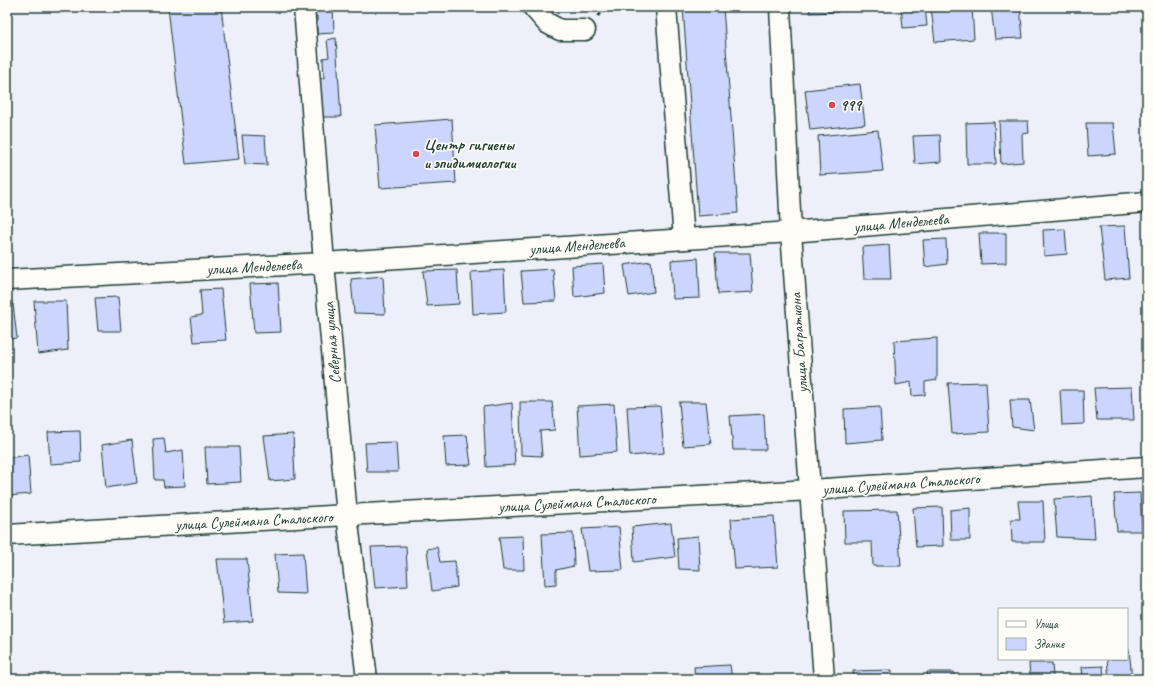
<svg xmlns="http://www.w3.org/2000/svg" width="1154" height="686" font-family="Caveat,sans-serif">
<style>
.building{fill:#ccd5fd;stroke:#1f3d34}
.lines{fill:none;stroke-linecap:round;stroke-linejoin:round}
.minor-casing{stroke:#1f3d34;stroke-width:23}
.path{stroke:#1f3d34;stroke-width:2.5;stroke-dasharray:4 3;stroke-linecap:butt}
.minor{stroke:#fdfcf7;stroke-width:20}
.poi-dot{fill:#d1495b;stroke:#fdfcf7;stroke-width:1.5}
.labels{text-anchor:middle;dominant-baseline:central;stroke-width:3.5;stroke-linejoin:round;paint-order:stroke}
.poi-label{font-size:16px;font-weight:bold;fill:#1f3d34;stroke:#fdfcf7;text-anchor:start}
.street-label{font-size:16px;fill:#1f3d34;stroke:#fdfcf7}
</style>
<rect width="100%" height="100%" fill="#eef0f9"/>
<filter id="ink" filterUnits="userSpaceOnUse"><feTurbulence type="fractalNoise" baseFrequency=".025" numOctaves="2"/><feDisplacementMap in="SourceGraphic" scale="8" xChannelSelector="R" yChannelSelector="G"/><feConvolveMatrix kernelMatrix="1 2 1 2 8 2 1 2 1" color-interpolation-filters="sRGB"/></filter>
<g filter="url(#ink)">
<g class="building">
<path d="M168,7H221L239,159L186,164Z"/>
<path d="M311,7H333L334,33L317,34V16H312Z"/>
<path d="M683,7H723L738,213L698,216Z"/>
<path d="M809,7H837L838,12L810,13Z"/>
<path d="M901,7H925L927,26L903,28Z"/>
<path d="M931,7H972L974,39L935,42Z"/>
<path d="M991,7H1020L1023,38L995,39Z"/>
<path d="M336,38L341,117H317L316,79L324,78L323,58L329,57L327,40Z"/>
<path d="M860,84L865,124L810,130L805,90Z"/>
<path d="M452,119L456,183L380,188L375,125Z"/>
<path d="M999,121H1028L1029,133L1022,134L1023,162L1001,164Z"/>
<path d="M994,122L996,164H967L966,123Z"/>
<path d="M1086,123H1113L1116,154L1088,156Z"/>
<path d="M878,130L883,171L820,175L818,136Z"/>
<path d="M242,135L265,136L267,165L245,164Z"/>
<path d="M940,135L941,162L915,164L913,136Z"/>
<path d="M1125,226L1129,278L1105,280L1099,227Z"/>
<path d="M1065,229L1067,254L1044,256L1043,230Z"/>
<path d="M979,233H1006V263L981,264Z"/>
<path d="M946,239L947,264L925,267L923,240Z"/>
<path d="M889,245L891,279H864L862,247Z"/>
<path d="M715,253H750L753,292L718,294Z"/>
<path d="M698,258L700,298L673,299L671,260Z"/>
<path d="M651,261L654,292L629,296L624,265Z"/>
<path d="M603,264L605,293L574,297L572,266Z"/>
<path d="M553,269L556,301L524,302L521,271Z"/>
<path d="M457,270L459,304L427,306L423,271Z"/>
<path d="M504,270L506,312L473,314L471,272Z"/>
<path d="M383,276L385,314L354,313L351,279Z"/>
<path d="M278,283L281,332L254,333L250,284Z"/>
<path d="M221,289L226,340L194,342L191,317L202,315L200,290Z"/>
<path d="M118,297L121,331H98L95,298Z"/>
<path d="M34,301H66L68,350L38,354Z"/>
<path d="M13,304L17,338L7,339V305Z"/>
<path d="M937,338V380L925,382V395L912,396L911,382L896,385L894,341Z"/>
<path d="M986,382L989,432L952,434L948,383Z"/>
<path d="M1132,387L1134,420H1097L1094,388Z"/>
<path d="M1060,390H1083L1084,424L1062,425Z"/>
<path d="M1145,396H1147V419Z"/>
<path d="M1010,400H1030L1034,430L1012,427Z"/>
<path d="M520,402H552L555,430L540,431L542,456L521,455Z"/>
<path d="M679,402H706L711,444L683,446Z"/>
<path d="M512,403L515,465L486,467L483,407Z"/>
<path d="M614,404L617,452L580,455L577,406Z"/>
<path d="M660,406L664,453L630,456L627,407Z"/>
<path d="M880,407L882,440L845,443L844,409Z"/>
<path d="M764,414L766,450H733L730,416Z"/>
<path d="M80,431L81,462L50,464L48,432Z"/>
<path d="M293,434L295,479L270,481L264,436Z"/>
<path d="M467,435L471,465L446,466L444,436Z"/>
<path d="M164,438L166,453L183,450L185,486L164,487L163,480H155L153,439Z"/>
<path d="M132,440L137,483L106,488L102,445Z"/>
<path d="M396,442L398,472H367L365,443Z"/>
<path d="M205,447H239L241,482L207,484Z"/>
<path d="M28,455L31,494L7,496V458Z"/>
<path d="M1140,493L1142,531H1117L1114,494Z"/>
<path d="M1092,496L1095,539L1057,537L1054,499Z"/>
<path d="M1018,501H1043L1045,542H1012L1011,519H1020Z"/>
<path d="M942,507L943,546L916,547L913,508Z"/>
<path d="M970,508V540H951L950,510Z"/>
<path d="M897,510L901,566H873L872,542H845L844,511Z"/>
<path d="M774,516L778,567L735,569L731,519Z"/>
<path d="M671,523L675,557L634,562L632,527Z"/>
<path d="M619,527L623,570L588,571L582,529Z"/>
<path d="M573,533L574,566L556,570V584L545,585L542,534Z"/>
<path d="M523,536L524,570H503L499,537Z"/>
<path d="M698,536L700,570L679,569L677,538Z"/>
<path d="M406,546L408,586L375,588L371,547Z"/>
<path d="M437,547L440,562L455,561L457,587L432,591L427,549Z"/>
<path d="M303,553L306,594L278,593L275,554Z"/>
<path d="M217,559H247L253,621L224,623Z"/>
<path d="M1127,649H1129L1132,679H1109L1107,659H1127Z"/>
<path d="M1029,663H1052L1053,679H1030Z"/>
<path d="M730,665L732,679H695L694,667Z"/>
<path d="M1103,666L1104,679H1083L1082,667Z"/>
<path d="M892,670V679H854L853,671Z"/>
<path d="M927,672H954L955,679H928Z"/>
<path d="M978,675H1003L1004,679H978Z"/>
</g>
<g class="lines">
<defs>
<g id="minor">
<path d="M304,7L324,263L347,515L367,679"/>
<path d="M533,7L547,23L560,30H585"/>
<path d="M666,7L684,239"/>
<path d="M780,7L791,232L824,679"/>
<path d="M7,280L324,263L791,232L1147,202"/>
<path d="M7,535L347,515L811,490L1147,467"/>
</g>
</defs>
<use href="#minor" class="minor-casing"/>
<path class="path" d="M598,16L610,7"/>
<use href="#minor" class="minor"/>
</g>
</g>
<g class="poi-dot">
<circle cx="832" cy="105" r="4"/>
<circle cx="416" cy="154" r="4"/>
</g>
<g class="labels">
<g class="poi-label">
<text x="840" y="105">999</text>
<text x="424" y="145">Центр гигиены<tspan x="424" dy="18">и эпидимиологии</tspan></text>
</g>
<g class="street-label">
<text transform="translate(901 223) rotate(-5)">улица Менделеева</text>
<text transform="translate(577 246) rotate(-4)">улица Менделеева</text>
<text transform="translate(254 267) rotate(-3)">улица Менделеева</text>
<text transform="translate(332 343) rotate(-95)">Северная улица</text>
<text transform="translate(799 343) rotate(-94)">улица Багратиона</text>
<text transform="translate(901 484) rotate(-4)">улица Сулеймана Стальского</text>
<text transform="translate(577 503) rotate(-3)">улица Сулеймана Стальского</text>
<text transform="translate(254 521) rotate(-3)">улица Сулеймана Стальского</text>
</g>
</g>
<rect width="1154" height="686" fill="none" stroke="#fdfcf7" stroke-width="24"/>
<rect x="12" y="12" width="1130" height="662" fill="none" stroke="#1f3d34" stroke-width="1.5" filter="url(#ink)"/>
<rect x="998" y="608" width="130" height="52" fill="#fdfcf7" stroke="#a4b0a9"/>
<rect x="1006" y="621" width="20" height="6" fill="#fdfcf7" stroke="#a4b0a9"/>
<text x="1034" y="628" font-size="12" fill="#1f3d34">Улица</text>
<rect x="1006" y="638" width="20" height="12" fill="#ccd5fd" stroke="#a4b0a9"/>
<text x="1034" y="648" font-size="12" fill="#1f3d34">Здание</text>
</svg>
